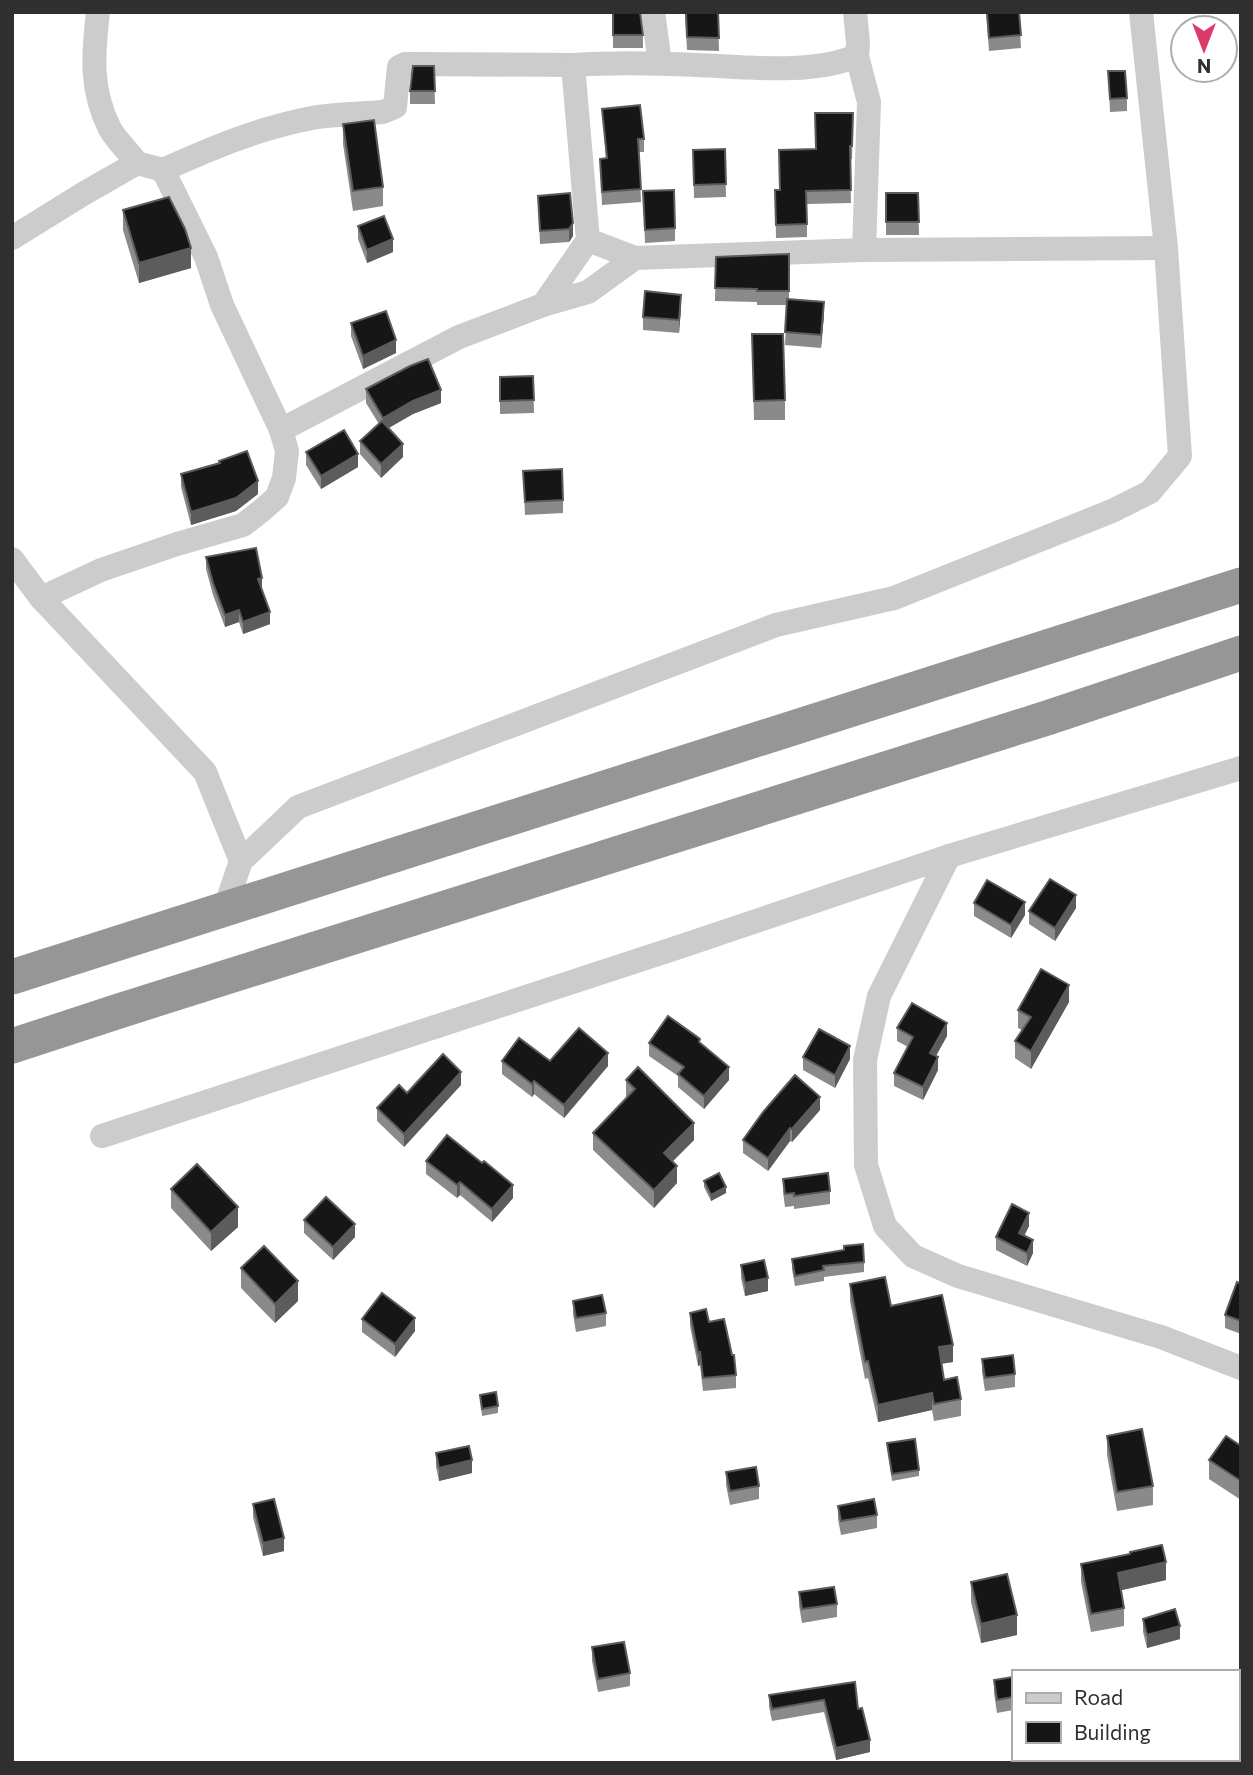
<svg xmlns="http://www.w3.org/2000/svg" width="1253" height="1775" font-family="Commissioner,sans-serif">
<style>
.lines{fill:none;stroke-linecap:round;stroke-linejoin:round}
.minor{stroke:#ccc;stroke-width:24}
.highway{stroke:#969696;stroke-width:35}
.wall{fill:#8a8a8a}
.shaded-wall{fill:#5c5c5c}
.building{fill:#161616;stroke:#5c5c5c;stroke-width:2}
</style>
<rect width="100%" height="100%" fill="#fff"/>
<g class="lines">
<g class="minor">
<path d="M98,12C93,54 90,90 110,129C117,141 129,152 137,163"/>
<path d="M653,12L660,63"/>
<path d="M857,56L869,102L864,250"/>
<path d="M163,170C212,148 259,128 312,118C335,114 360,114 383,112L395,107L399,67L405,64L573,65"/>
<path d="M12,238L83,194L137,163L163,170L206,257L222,305L281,430L287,451L284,478L277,497L261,511L243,525L177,544L101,570L41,598"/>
<path d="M588,240L635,258L864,250L1166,248"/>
<path d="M543,305L588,292L635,258"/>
<path d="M281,430L459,337L543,305L588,240L573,65C614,62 656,63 697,65C746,67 810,75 857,56L858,43L855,12"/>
<path d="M12,559L41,598L205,772L241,861"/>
<path d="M949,856L879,996L865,1060L866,1165L885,1226L913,1256L958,1276L1161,1337L1241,1368"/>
<path d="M225,908L241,861L298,807L776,625L894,598L1112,511L1150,492L1180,456L1166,248L1141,12"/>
<path d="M102,1136L682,946L949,856L1241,768"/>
</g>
<g class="highway">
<path d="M12,977L1241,585"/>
<path d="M12,1046L119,1011L1050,717L1241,653"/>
</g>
</g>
<g class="wall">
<path d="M576,12H607V13L576,14Z"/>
<path d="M613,12L643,35V48H613Z"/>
<path d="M685,12H718L719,51L687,50Z"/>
<path d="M986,12H1019L1021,48L989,51Z"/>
<path d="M434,66L435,104H410V91Z"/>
<path d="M1108,71L1127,98V111L1110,112Z"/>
<path d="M602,109L644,139V152H639L641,202L602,205L600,159L606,158Z"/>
<path d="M853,113L852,159H850L851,203L807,204V237L776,238L775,190H779L815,149Z"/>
<path d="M343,124L383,187V206L353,211L343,144Z"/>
<path d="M725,149L726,197L694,198L693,150Z"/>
<path d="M643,191L675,228V241L645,243Z"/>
<path d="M886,193H918L919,235H886Z"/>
<path d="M538,196L573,223V236L569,242L540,244Z"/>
<path d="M123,210L191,268L139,283L123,230Z"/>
<path d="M358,226L393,252L367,263L358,239Z"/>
<path d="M789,254V299L824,315L821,348L785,345L787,305H757V302L715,301L716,257Z"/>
<path d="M681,308L679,333L643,330V317Z"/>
<path d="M351,323L396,353L363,369L351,336Z"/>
<path d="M752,334L785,400V420H754Z"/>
<path d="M533,376L534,413L500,414V377Z"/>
<path d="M366,389L441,403L413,414L389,428L403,457L381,478L360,454V441L379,424L366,403Z"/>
<path d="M306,452L358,467L321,489L306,465Z"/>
<path d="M219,461L258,494L236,511L191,525L181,487V474L219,463Z"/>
<path d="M523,471L563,500V513L525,515Z"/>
<path d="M206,557L262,590L270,624L243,634L239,622L225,627L213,595L206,569Z"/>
<path d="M974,903L1025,915L1011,938L974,916Z"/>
<path d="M1076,908L1055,941L1029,924V911Z"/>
<path d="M1069,1002L1031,1069L1015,1058V1041L1022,1030L1018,1028V1010Z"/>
<path d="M897,1028L947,1036L936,1056L938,1070L923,1100L894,1086V1073L908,1047L897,1041Z"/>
<path d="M649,1043H700L729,1080L704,1109L678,1087V1076L649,1056Z"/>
<path d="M803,1057L850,1059L835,1088L803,1070Z"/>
<path d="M502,1061H550L608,1066L564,1118L534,1094L532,1097L502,1074Z"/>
<path d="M626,1080L694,1140L673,1161L677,1183L654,1208L593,1150V1133L627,1098L626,1097Z"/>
<path d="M461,1085L404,1147L377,1121V1108L407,1093Z"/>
<path d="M820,1110L792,1142L790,1141L768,1171L743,1153V1140Z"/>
<path d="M426,1161L513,1198L492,1222L460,1195L457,1198L426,1174Z"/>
<path d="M783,1179L830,1191V1204L794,1209V1206L785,1207L783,1192Z"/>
<path d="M704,1181L726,1193L711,1201L704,1187Z"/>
<path d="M171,1189L238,1227L211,1251L171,1208Z"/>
<path d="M304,1220L355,1237L333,1260L304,1233Z"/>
<path d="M1029,1226L1024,1236L1033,1253L1027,1266L996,1250V1237Z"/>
<path d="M792,1259L864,1262V1272L824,1277V1281L795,1286L792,1269Z"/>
<path d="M741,1265L768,1291L745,1296L741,1278Z"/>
<path d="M241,1268L298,1301L275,1323L241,1288Z"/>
<path d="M850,1284L891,1306L953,1362L941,1364L944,1380L961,1399V1416L934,1421L932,1410L878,1422L868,1378L865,1379L850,1301Z"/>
<path d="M1241,1284V1334L1225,1328V1315Z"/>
<path d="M573,1301L606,1313V1326L576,1332L573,1314Z"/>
<path d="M690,1313L709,1322L732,1355L736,1375V1388L703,1391L700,1365L698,1366L690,1326Z"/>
<path d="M362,1319L415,1331L395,1357L362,1332Z"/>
<path d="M982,1359L1015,1374V1387L985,1391L982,1372Z"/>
<path d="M480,1395L498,1406V1413L482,1416Z"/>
<path d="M1107,1436L1153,1486V1505L1117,1511L1107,1455Z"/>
<path d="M887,1443L919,1470V1476L892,1481Z"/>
<path d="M1241,1446V1500L1209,1479V1460Z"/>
<path d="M436,1453L472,1473L439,1481L436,1467Z"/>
<path d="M726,1472L759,1486V1499L730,1505L726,1485Z"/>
<path d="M253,1504L284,1551L263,1556L253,1517Z"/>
<path d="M838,1506L877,1515V1528L841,1535L838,1519Z"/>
<path d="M1081,1564L1166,1580L1121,1590L1124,1608V1626L1091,1632L1081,1582Z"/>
<path d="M971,1582L1017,1635L981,1643L971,1602Z"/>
<path d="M799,1592L837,1604V1617L802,1623L799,1605Z"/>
<path d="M1143,1619L1180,1639L1147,1648L1143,1632Z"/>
<path d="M592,1647L630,1673V1686L598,1692L592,1661Z"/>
<path d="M1013,1677V1710L997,1713L994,1693V1680Z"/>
<path d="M855,1682L858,1709L870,1752L836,1760L824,1712L772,1721L769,1707V1695Z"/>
</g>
<g class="shaded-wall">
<path d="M573,223V236L569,242V229Z"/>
<path d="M393,239V252L367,263V250Z"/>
<path d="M191,248V268L139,283V263Z"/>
<path d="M681,295V308L679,333V320Z"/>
<path d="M824,302V315L821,348V335Z"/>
<path d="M396,340V353L363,369V356Z"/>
<path d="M441,390V403L413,414L383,431V418L413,401Z"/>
<path d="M403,444V457L381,478V464Z"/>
<path d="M358,454V467L321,489V476Z"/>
<path d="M258,481V494L236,511L191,525V512Z"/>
<path d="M262,578V590L258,579Z"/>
<path d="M239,610V622L225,627V615Z"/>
<path d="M270,612V624L243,634V622Z"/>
<path d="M1076,895V908L1055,941V928Z"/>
<path d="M1025,902V915L1011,938V925Z"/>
<path d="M1069,985V1002L1031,1069V1051Z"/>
<path d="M947,1023V1036L930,1066V1053Z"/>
<path d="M850,1046V1059L835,1088V1075Z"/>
<path d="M608,1053V1066L564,1118V1105Z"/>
<path d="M938,1057V1070L923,1100V1087Z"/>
<path d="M729,1067V1080L704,1109V1096Z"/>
<path d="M461,1072V1085L404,1147V1134Z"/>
<path d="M534,1081V1094L532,1097V1084Z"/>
<path d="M820,1097V1110L792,1142V1129Z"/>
<path d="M694,1123V1140L664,1170V1153Z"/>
<path d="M790,1128V1141L768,1171V1158Z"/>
<path d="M677,1166V1183L654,1208V1190Z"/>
<path d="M460,1182V1195L457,1198V1185Z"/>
<path d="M513,1185V1198L492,1222V1209Z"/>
<path d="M726,1187V1193L711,1201V1195Z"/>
<path d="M238,1207V1227L211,1251V1232Z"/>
<path d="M1029,1213V1226L1019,1246V1233Z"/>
<path d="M355,1224V1237L333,1260V1247Z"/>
<path d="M1033,1240V1253L1027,1266V1253Z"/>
<path d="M768,1278V1291L745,1296V1283Z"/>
<path d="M298,1281V1301L275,1323V1304Z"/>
<path d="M415,1318V1331L395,1357V1344Z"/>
<path d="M953,1345V1362L939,1364V1347Z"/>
<path d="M700,1352V1365L698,1366V1353Z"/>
<path d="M932,1393V1410L878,1422V1405Z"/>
<path d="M472,1460V1473L439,1481V1468Z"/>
<path d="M284,1538V1551L263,1556V1543Z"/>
<path d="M1166,1562V1580L1118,1591V1573Z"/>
<path d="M1017,1615V1635L981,1643V1624Z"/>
<path d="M1180,1626V1639L1147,1648V1635Z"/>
<path d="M870,1740V1752L836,1760V1748Z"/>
</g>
<g class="building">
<path d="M613,12H640L643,35H613Z"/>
<path d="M686,12H718L719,38L687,37Z"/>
<path d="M987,12H1019L1021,35L989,38Z"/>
<path d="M413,66H434L435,91H410Z"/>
<path d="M1108,71H1125L1127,98L1110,99Z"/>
<path d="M640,105L644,139H638L641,189L602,192L600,159L607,158L602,109Z"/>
<path d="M815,113H853L852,146H850L851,190L806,191L807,224L776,225L775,190H780L779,150L816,149Z"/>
<path d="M374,120L383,187L353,191L343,124Z"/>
<path d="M725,149L726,184L694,185L693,150Z"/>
<path d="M674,190L675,228L645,230L643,191Z"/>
<path d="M570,193L573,223L569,229L540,231L538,196Z"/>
<path d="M886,193H918L919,222H886Z"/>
<path d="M169,197L185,229L191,248L139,263L123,210Z"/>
<path d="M384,216L393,239L367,250L358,226Z"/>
<path d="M789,254V291H757V289L715,288L716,257Z"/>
<path d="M645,291L681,295L679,320L643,317Z"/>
<path d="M787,299L824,302L821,335L785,332Z"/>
<path d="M386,311L396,340L363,356L351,323Z"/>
<path d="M752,334H783L785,400L754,401Z"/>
<path d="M428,359L441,390L413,401L383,418L366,389L410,366Z"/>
<path d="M533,376L534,400L500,401V377Z"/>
<path d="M382,421L403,444L381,464L360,441Z"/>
<path d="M344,430L358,454L321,476L306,452Z"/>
<path d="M247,451L258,481L236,498L191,512L181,474L220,463L219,461Z"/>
<path d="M562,469L563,500L525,502L523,471Z"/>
<path d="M256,548L262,578L258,579L270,612L243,622L239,610L225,615L213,583L206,557Z"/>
<path d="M1050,879L1076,895L1055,928L1029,911Z"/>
<path d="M987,880L1025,902L1011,925L974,903Z"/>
<path d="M1041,969L1069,985L1031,1051L1015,1041L1031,1017L1018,1010Z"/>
<path d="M912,1003L947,1023L930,1053L938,1057L923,1087L894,1073L913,1037L897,1028Z"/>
<path d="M668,1016L700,1039L699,1042L729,1067L704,1096L678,1074L684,1067L649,1043Z"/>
<path d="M579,1028L608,1053L564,1105L534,1081L532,1084L502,1061L519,1038L550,1061Z"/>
<path d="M819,1029L850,1046L835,1075L803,1057Z"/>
<path d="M443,1054L461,1072L404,1134L377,1108L399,1085L407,1093Z"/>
<path d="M638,1067L694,1123L664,1153L677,1166L654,1190L593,1133L635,1089L626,1080Z"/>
<path d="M795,1075L820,1097L792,1129L790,1128L768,1158L743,1140L763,1112Z"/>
<path d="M447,1135L482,1163L484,1161L513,1185L492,1209L460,1182L457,1185L426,1161Z"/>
<path d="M197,1164L238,1207L211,1232L171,1189Z"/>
<path d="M719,1173L726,1187L711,1195L704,1181Z"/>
<path d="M828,1173L830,1191L794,1196V1193L785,1194L783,1179Z"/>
<path d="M326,1197L355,1224L333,1247L304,1220Z"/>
<path d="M1012,1204L1029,1213L1019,1233L1033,1240L1027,1253L996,1237Z"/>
<path d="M863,1244L864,1262L823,1266L824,1270L795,1276L792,1259L844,1250V1246Z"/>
<path d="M264,1246L298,1281L275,1304L241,1268Z"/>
<path d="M764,1260L768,1278L745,1283L741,1265Z"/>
<path d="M885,1277L891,1306L942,1295L953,1345L939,1347L944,1380L957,1377L961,1399L934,1404L932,1393L878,1405L868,1361L865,1362L850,1284Z"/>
<path d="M1237,1282L1241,1284V1321L1225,1315Z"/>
<path d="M382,1293L415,1318L395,1344L362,1319Z"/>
<path d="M602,1295L606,1313L576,1318L573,1301Z"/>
<path d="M706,1309L709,1322L724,1319L732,1355H734L736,1375L703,1378L700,1352L698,1353L690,1313Z"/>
<path d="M1013,1355L1015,1374L985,1378L982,1359Z"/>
<path d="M496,1392L498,1406L482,1409L480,1395Z"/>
<path d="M1142,1429L1153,1486L1117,1492L1107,1436Z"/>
<path d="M1226,1436L1241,1446V1481L1209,1460Z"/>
<path d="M915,1439L919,1470L892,1474L887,1443Z"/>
<path d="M469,1446L472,1460L439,1468L436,1453Z"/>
<path d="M756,1467L759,1486L730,1491L726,1472Z"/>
<path d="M274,1499L284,1538L263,1543L253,1504Z"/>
<path d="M874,1499L877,1515L841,1521L838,1506Z"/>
<path d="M1162,1545L1166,1562L1118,1573L1124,1608L1091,1614L1081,1564L1130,1554V1552Z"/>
<path d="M1007,1574L1017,1615L981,1624L971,1582Z"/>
<path d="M834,1587L837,1604L802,1609L799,1592Z"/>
<path d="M1175,1609L1180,1626L1147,1635L1143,1619Z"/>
<path d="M624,1642L630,1673L598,1679L592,1647Z"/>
<path d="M1013,1677V1697L997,1700L994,1680Z"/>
<path d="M855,1682L858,1709L862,1708L870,1740L836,1748L824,1700L772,1709L769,1695Z"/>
</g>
<rect width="1253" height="1775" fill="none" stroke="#2f2f2f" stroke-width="28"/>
<rect x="1012" y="1670" width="228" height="91" fill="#ffffff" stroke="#acacac" stroke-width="2"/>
<rect x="1026" y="1693" width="35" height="10" fill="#cccccc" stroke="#acacac" stroke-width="2"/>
<text x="1074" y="1705" font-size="21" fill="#2f2f2f">Road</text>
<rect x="1026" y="1722" width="35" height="21" fill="#161616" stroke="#acacac" stroke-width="2"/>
<text x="1074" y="1740" font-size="21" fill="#2f2f2f">Building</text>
<g transform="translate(1204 49) rotate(180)"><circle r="33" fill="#ffffff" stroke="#acacac" stroke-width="2"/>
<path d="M0-5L12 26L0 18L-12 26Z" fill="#de396b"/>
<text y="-10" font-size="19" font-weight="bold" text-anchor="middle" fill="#2f2f2f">N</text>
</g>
</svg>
